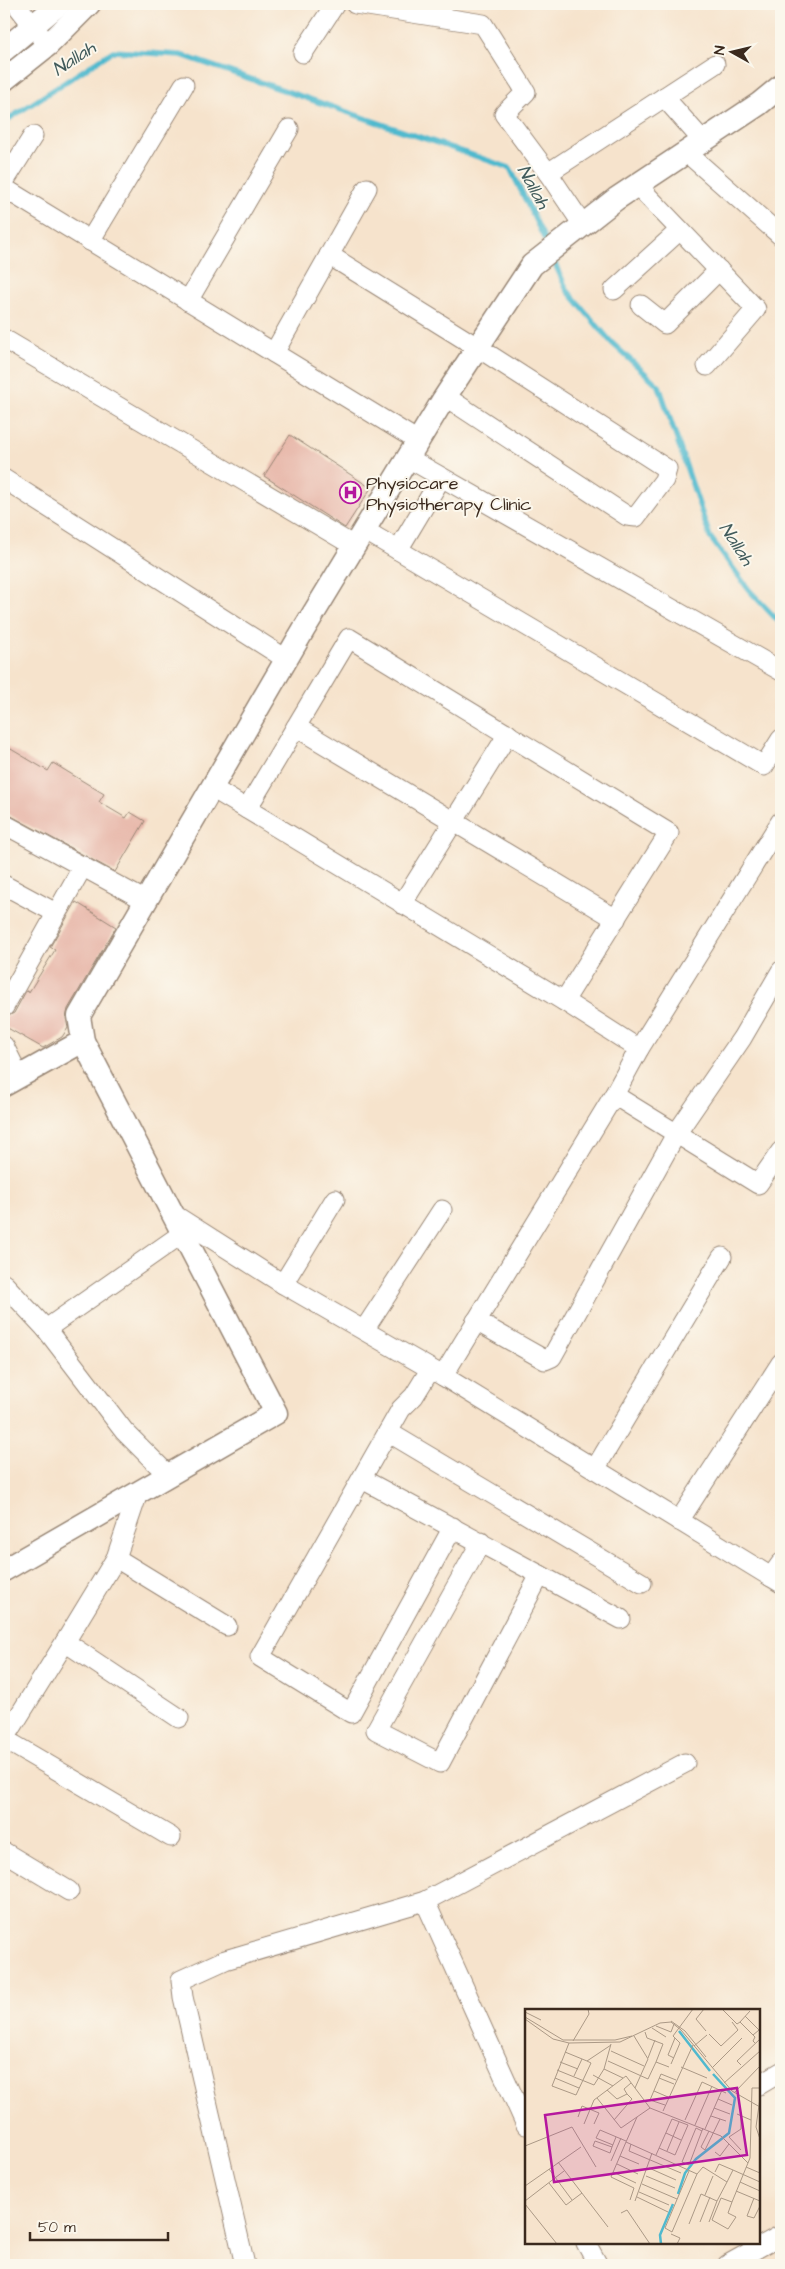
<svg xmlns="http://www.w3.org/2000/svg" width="785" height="2269" font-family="'Architects Daughter',sans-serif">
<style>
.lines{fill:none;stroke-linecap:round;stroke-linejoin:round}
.stream{stroke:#50b9ce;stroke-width:5.5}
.building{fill:#e7b6a8}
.minor-casing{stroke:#988675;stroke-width:21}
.tertiary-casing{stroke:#988675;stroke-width:25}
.minor{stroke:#fff;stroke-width:19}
.tertiary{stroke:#fff;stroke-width:22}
.labels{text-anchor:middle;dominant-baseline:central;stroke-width:4;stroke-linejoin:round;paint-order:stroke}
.poi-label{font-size:18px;fill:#3b2a1e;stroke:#fbf7ec;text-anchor:start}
.water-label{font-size:19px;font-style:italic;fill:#425c5c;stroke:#fbf7ec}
.inset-river{fill:none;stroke:#50b9ce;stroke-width:2.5}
.inset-road{fill:none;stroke:#ab9986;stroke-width:1}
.view{fill:#b5179e;fill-opacity:0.15;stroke:#b5179e;stroke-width:2.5}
.inset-edge{fill:none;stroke:#3b2a1e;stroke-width:2.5}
</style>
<rect width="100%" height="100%" fill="#fbf7ec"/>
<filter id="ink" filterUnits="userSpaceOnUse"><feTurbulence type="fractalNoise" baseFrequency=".02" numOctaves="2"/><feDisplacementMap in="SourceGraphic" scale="10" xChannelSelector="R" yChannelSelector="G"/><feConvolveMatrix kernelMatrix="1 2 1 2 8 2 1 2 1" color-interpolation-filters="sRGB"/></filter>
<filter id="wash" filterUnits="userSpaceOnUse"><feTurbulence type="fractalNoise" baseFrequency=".0096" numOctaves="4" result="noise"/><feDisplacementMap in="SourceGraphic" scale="20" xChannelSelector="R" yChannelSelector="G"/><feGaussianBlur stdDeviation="1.12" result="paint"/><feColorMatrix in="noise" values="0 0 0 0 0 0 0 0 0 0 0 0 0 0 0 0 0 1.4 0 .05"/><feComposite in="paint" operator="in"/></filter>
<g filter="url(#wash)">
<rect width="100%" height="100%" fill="#f6e3cc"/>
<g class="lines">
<g class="stream">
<path d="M4,122L113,51L181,55L510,168L548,246"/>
<path d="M552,257L567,290L612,343L659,386L710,537L749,590L781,624"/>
</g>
</g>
<g id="blocks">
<g class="building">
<path d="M290,435L371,488L345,528L264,476Z"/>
<path d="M4,745L48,771L53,763L104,794L99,802L126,818L130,812L145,821L115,872L4,812Z"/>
<path d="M76,902L116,927L68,1009L66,1018L68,1028L62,1037L43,1048L4,1026V1018L14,1013L26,991L29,992L55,950L50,947Z"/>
</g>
</g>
</g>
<g filter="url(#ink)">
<use href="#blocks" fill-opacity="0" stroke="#988675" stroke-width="1"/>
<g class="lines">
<defs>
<g id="minor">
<path d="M16,4L48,45"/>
<path d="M355,4L483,24L526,92L504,114L548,173L715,64"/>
<path d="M303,53L335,4"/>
<path d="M664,97L703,141"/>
<path d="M686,152L781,236"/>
<path d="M548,173L583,225"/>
<path d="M4,182L33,136"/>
<path d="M637,185L756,309L707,366"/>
<path d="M4,188L418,441"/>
<path d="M90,241L184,85"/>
<path d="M329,255L477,347L667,469L664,480L636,517L627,516L446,397"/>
<path d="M614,290L680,230"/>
<path d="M188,301L289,129"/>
<path d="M641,305L665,324L719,270"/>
<path d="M4,339L354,546"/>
<path d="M274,353L367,188"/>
<path d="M408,458L781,671"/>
<path d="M441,478L398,550L764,766L781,739"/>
<path d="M4,479L286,659"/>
<path d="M364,530L398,550"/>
<path d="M296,727L616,919"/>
<path d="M212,788L564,1001L639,1049"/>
<path d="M247,809L349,638L669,833L564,1001"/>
<path d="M4,824L146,901"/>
<path d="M4,885L56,913"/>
<path d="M402,904L508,734"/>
<path d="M4,1007L83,866"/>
<path d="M4,1046L12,1062L16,1078"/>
<path d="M614,1095L758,1184L781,1151"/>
<path d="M173,1214L283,1284L443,1376L614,1095L639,1049L781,821"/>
<path d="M4,1284L46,1329L124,1431L168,1475"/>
<path d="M283,1284L335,1199"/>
<path d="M476,1321L545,1360L552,1357L676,1134L742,1038L781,971"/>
<path d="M46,1329L183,1233"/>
<path d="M364,1330L442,1210"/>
<path d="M430,1370L414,1396L401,1409L260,1657L351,1713L453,1527"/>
<path d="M443,1376L781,1583"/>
<path d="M388,1432L642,1583"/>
<path d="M595,1469L722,1257"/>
<path d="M362,1479L540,1575L440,1763L376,1730L481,1542"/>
<path d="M679,1521L781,1363"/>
<path d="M116,1558L227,1626"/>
<path d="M540,1575L621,1619"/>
<path d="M771,1577L781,1563"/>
<path d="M65,1642L116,1558L138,1493"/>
<path d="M4,1739L171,1837"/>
<path d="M4,1740L65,1642L179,1718"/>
<path d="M4,1852L69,1891"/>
<path d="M425,1901L526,2125"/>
<path d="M759,2085L781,2072"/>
<path d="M586,2243L598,2265"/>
<path d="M245,2265L183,1997L181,1980L225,1960L425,1901L685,1763"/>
<path d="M727,2265L781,2235"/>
</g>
<g id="tertiary">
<path d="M4,50L59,4"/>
<path d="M4,80L48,45L89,4"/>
<path d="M4,1085L83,1041"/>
<path d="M4,1570L276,1413L83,1041L79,1016L304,629L443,400L532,265L616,199L759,104L781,86"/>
</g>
</defs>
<use href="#minor" class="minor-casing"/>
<use href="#tertiary" class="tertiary-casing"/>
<use href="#minor" class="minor"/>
<use href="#tertiary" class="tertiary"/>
</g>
</g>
<defs>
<symbol id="hospital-ring" viewBox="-11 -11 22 22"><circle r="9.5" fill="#fbf7ec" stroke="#b5179e" stroke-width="1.5"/><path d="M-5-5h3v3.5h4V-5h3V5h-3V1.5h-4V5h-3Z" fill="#b5179e"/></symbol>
</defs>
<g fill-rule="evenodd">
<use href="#hospital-ring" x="338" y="480" width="25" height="25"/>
</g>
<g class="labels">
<g class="poi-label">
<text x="366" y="483">Physiocare<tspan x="366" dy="21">Physiotherapy Clinic</tspan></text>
</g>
<g class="water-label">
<text transform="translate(74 59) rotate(-33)">Nallah</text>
<text transform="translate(533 187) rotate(61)">Nallah</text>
<text transform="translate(736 544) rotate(57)">Nallah</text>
</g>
</g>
<g transform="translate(525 2009)">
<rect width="235" height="235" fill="#f6e3cc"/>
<path class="inset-river" d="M154,22L185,62M153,185L160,164L171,150L204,124L210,89L188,65M136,235L135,226L148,195"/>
<path class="inset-road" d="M179,0L171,10L181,22M197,0L212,15L215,13M225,2L215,13L230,28L228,32L230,34M0,3L16,11M220,7L234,21L228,26M0,8L38,31H90L107,27M0,10L28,30L44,34L95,33L135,14L146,13L156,21L207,82L235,98M146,12L160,22L181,48M131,17L146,23L149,15M127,19L141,28M120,23L122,29L138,35L131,53L144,58M184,25L196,37L213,21L207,13M109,27L123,50L110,79M48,32L64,5L63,0M44,34L27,77L51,86L66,54L62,52L86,36M86,35L79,60L98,69M169,37L182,26M86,42L119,57M40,43L62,52M123,49L130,31M149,49L143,46L150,29M83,52L123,70L131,53M35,53L53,60M146,55L155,34L148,27L168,0M216,56L212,52L235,30M156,58L182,69M187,59L217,29M32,61L69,76L79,60M68,66L88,77M49,67L57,50M30,69L54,79M134,69L149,75M199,74L235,42M82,81L92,90L102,85L107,90L89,111M129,82L143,88M209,84L235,57M102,85L99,80L106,74M72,89L96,119L125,99M235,89L231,118L235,130M193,90L207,96M140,96L125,91L136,65L151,71M189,99L205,105M138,102L168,36M212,105L226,111M186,107L201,112M53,108L57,97L74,104L69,115M112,108L101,133L172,165L178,158L202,173L208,161L235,173M160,111L177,73L201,84M59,115L69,91L101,67L125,99L196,127L223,154M170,116L187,77M180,120L197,81M177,122L171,119L157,153L164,156L178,119M184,122L176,138L180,141L195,110M141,124L156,131M101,133L86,168L109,179L105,191M106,135L104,142L156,164M88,136L71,129L75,121L101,132M0,137L47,118L71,158M87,138L70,132L68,137L85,144L87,138L91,128M134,139L150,146L163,116L147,110M216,141L204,128L216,120V108M142,142L154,113M190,143L195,147L204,135M131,146L147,110M95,147L114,155M86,152L96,129M33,153L83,218M92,155L113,165M221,158L235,164M124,159L151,171M24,160L47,191M164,162L140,219L147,223L172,165M88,163L111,174M190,163L194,155L208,161M121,167L150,179M215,173L235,182M24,174L41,196L57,184M117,175L152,190M0,177L56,138M211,182L235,192M114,183L144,196M180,186L188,167M112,188L143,203M196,189L207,193L203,204L211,208L203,220L187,211ZM229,189L222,207L229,209L235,197M0,192L39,162M110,192L127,144M207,193L225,149L227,79H235M0,195L32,235M96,204L102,201L125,235M175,213L185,188M184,213L192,192M164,215L176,185L192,192L202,173M146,225L155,229L152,235"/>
<path class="view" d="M212,79L222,146L29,173L20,106Z"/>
<rect width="235" height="235" class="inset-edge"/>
</g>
<rect width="785" height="2269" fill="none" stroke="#fbf7ec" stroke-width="20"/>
<g transform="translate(732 52) rotate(278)" stroke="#fbf7ec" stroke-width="4" paint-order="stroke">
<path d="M0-4L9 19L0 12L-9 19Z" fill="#3b2a1e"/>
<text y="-8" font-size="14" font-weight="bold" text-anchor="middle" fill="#3b2a1e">N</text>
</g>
<path d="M30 2232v8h138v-8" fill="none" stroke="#3b2a1e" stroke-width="2.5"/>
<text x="38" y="2232" font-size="15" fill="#3b2a1e" stroke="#fbf7ec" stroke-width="4" paint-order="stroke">50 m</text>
</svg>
